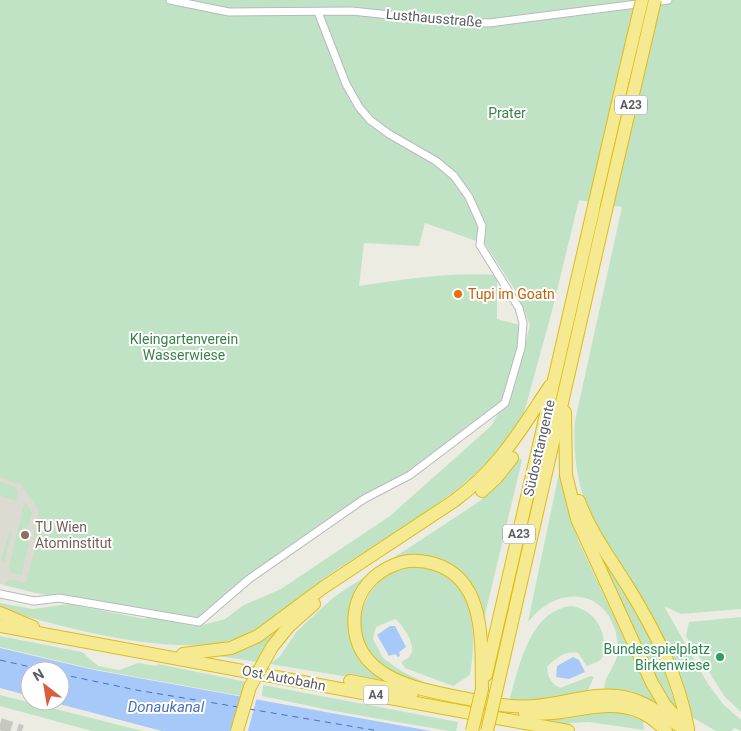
<svg xmlns="http://www.w3.org/2000/svg" width="741" height="731" font-family="Roboto,sans-serif">
<style>
.education{fill:#dcdbd1}
.green{fill:#c0e3c5}
.water{fill:#a6c9f9}
.pier{fill:#ecece3}
.lines{fill:none;stroke-linecap:round;stroke-linejoin:round}
.ferry{stroke:#4b71ba;stroke-width:1;stroke-dasharray:6 5;stroke-linecap:butt}
.highway-tunnel{stroke:#c8c8c3;stroke-width:12;stroke-dasharray:12 6;stroke-linecap:butt}
.street-casing{stroke:#b8b9be;stroke-width:9}
.highway-casing{stroke:#dfbc10;stroke-width:14}
.street{stroke:#fff;stroke-width:7}
.highway{stroke:#f5ea91;stroke-width:12}
.highway-bridge-casing{stroke:#dfbc10;stroke-width:14;stroke-linecap:butt}
.highway-bridge{stroke:#f5ea91;stroke-width:12}
.food-dot{fill:#e8710a;stroke:#fff;stroke-width:2}
.education-dot{fill:#8d6e63;stroke:#fff;stroke-width:2}
.leisure-dot{fill:#2e9e5b;stroke:#fff;stroke-width:2}
.labels{text-anchor:middle;dominant-baseline:central;stroke-width:4;stroke-linejoin:round;paint-order:stroke}
.shield{fill:#fff;stroke:#8c8e91;stroke-width:1}
.shield-label{font-size:12px;font-weight:bold;fill:#5b5d62}
.street-label{font-size:14px;fill:#5b5d62;stroke:#fff}
.park-label{font-size:14px;fill:#3b8148;stroke:#fff}
.food-label{font-size:14px;fill:#c56008;stroke:#fff;text-anchor:start}
.education-label{font-size:14px;fill:#785e54;stroke:#fff;text-anchor:start}
.leisure-label{font-size:14px;fill:#27864d;stroke:#fff;text-anchor:end}
.water-label{font-size:15px;font-style:italic;fill:#4b71ba;stroke:#fff}
</style>
<rect width="100%" height="100%" fill="#ecece3"/>
<path class="education" d="M0,469L63,487L36,593L0,584Z"/>
<g class="green">
<path d="M0,0H741V609L681,614L664,606L708,684L723,704L741,720V731L735,728L731,731H716L690,716L586,504C576,477 573,450 575,421L622,207L579,200L552,311L522,420C511,427 506,441 497,452C486,464 474,475 461,486C421,518 376,544 333,572C302,593 274,622 240,637C185,661 57,627 0,608V603L33,609L69,604L145,619L147,617L199,626L225,619L244,605L281,589L390,516L491,426L515,385L530,325L517,293L485,244L425,223L419,246L364,243L359,286C405,279 450,272 497,275V319L520,325V342L505,398L468,429L408,471L364,495L245,578L198,621L36,593L4,585L10,579L26,583L36,544L34,533L39,511L21,485L0,477Z"/>
<path d="M519,458L522,460L483,623L479,607L439,561L373,574L353,634L397,685L270,664L280,656L297,631L334,597L480,501Z"/>
<path d="M560,468L567,508L578,540L650,694L657,702L655,704L632,691L604,689C605,673 620,663 618,645C613,590 560,581 528,622Z"/>
<path d="M0,482L15,487L18,493L16,501L0,495Z"/>
<path d="M25,501L32,513L27,532L29,544L21,576L10,572L9,566Z"/>
<path d="M9,532H12L4,562L1,561Z"/>
<path d="M588,534L645,629L665,673L679,715L664,698Z"/>
<path d="M413,567C472,568 479,629 470,675L453,686L405,668L401,662C405,660 411,657 412,651C414,642 402,624 395,619L376,627L373,639L383,658L403,672L442,691C420,683 395,677 377,660C341,627 369,571 413,567Z"/>
<path d="M315,598L258,662L218,656L227,652Z"/>
<path d="M572,606C591,610 601,622 604,641C605,647 606,655 601,659C597,663 591,664 587,666L578,653C565,651 557,657 547,667C548,677 551,684 560,688L591,676L594,677L588,690L538,701L509,702C519,668 529,610 572,606Z"/>
<path d="M741,617V712L725,697L686,636L689,622Z"/>
<path d="M0,636L82,652L98,666L119,670L138,663L157,666L158,664L247,682L242,696L93,669L0,647Z"/>
<path d="M263,685L458,722L456,731H449L334,711L262,696Z"/>
<path d="M0,695L143,731H92L0,706Z"/>
<path d="M620,712L643,721L644,730L589,722L570,723L568,725L530,718L566,719L597,713Z"/>
</g>
<g class="water">
<path d="M390,626H395L406,647L399,652L400,656L398,657L395,654L389,656L377,635Z"/>
<path d="M0,648L94,670L431,731H162L48,701H60V671H30V696L0,688Z"/>
<path d="M573,657L579,660L585,672L569,679L556,677L557,666Z"/>
</g>
<path class="pier" d="M243,695L257,697L248,731H234Z"/>
<g class="lines">
<g class="ferry">
<path d="M0,660L48,671"/>
<path d="M60,674L136,690L238,707"/>
<path d="M249,709L379,731"/>
</g>
<path class="highway-tunnel" d="M0,724L22,731"/>
<defs>
<g id="street">
<path d="M170,0L229,12L352,11L455,22L489,23L668,0"/>
<path d="M0,594L34,601L59,598L199,622L249,579L364,499L410,475L505,403L521,348L523,323L519,308L480,245L482,226L469,197L454,176L436,161L389,134L370,120L359,107L346,84L318,12"/>
</g>
<g id="highway">
<path d="M565,412L566,475L577,519L652,683L665,705L682,724"/>
<path d="M482,491L497,477L512,458"/>
<path d="M579,501C590,532 611,559 628,587C655,631 679,677 688,729"/>
<path d="M0,613L33,627"/>
<path d="M0,626L568,731"/>
<path d="M272,647L289,626L314,604"/>
<path d="M183,654L231,648L258,636L324,587L454,501C500,467 519,432 550,386"/>
<path d="M486,675L624,76"/>
<path d="M350,681L412,693"/>
<path d="M482,689C481,646 487,580 435,564C422,560 407,559 394,565C374,573 358,590 355,612C347,677 416,689 463,698C487,703 510,708 535,706C562,704 590,693 617,696C644,698 665,718 688,731"/>
<path d="M496,692L606,210"/>
<path d="M525,713C577,719 623,684 666,731"/>
</g>
</defs>
<use href="#street" class="street-casing"/>
<use href="#highway" class="highway-casing"/>
<use href="#street" class="street"/>
<use href="#highway" class="highway"/>
<defs>
<g id="highway-bridge">
<path d="M624,76L642,0"/>
<path d="M606,210L655,0"/>
<path d="M237,731L250,687L272,647"/>
<path d="M472,731L482,689"/>
<path d="M487,731L496,692"/>
</g>
</defs>
<use href="#highway-bridge" class="highway-bridge-casing"/>
<use href="#highway-bridge" class="highway-bridge"/>
</g>
<circle class="food-dot" cx="458" cy="294" r="5"/>
<circle class="education-dot" cx="25" cy="535" r="5"/>
<circle class="leisure-dot" cx="720" cy="657" r="5"/>
<g class="labels">
<g class="shield">
<rect x="615" y="95.5" width="32" height="19" rx="4"/>
<rect x="503" y="524.5" width="32" height="19" rx="4"/>
<rect x="363.5" y="685.5" width="25" height="19" rx="4"/>
</g>
<g class="shield-label">
<text x="631" y="105">A23</text>
<text x="519" y="534">A23</text>
<text x="376" y="695">A4</text>
</g>
<g class="street-label">
<text transform="translate(434 18) rotate(5)">Lusthausstraße</text>
<text transform="translate(539 448) rotate(-77)">Südosttangente</text>
<text transform="translate(284 678) rotate(11)">Ost Autobahn</text>
</g>
<g class="park-label">
<text x="507" y="113">Prater</text>
<text x="184" y="339">Kleingartenverein<tspan x="184" dy="16">Wasserwiese</tspan></text>
</g>
<g class="food-label">
<text x="468" y="294">Tupi im Goatn</text>
</g>
<g class="education-label">
<text x="35" y="527">TU Wien<tspan x="35" dy="16">Atominstitut</tspan></text>
</g>
<g class="leisure-label">
<text x="710" y="649">Bundesspielplatz<tspan x="710" dy="16">Birkenwiese</tspan></text>
</g>
<g class="water-label">
<text x="166" y="707">Donaukanal</text>
</g>
</g>
<g transform="translate(45 686) rotate(329)"><circle r="24" fill="#ffffff" stroke="#bdbec0"/>
<path d="M0-4L9 19L0 12L-9 19Z" fill="#dc5d39"/>
<text y="-8" font-size="14" font-weight="bold" text-anchor="middle" fill="#5b5d62">N</text>
</g>
</svg>
